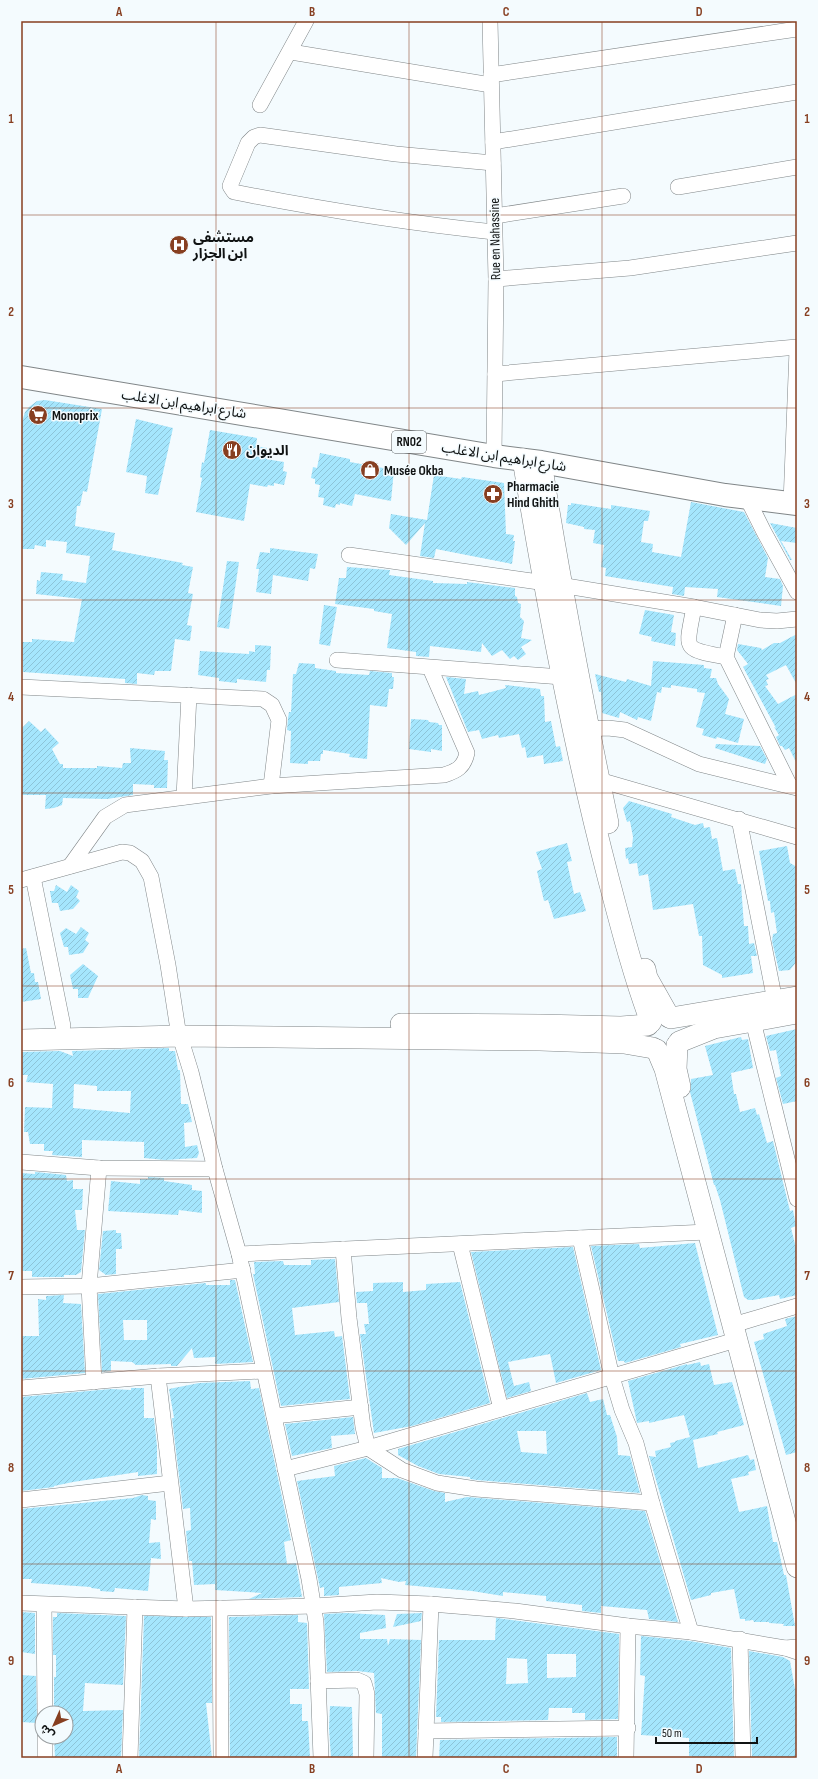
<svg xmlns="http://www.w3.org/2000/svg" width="818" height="1779" font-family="'Sofia Sans Condensed','Noto Sans Arabic',sans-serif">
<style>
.building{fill:url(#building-hatch);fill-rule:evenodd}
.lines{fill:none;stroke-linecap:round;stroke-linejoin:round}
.street-casing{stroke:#808688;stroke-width:16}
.secondary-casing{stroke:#808688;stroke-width:22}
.primary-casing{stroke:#808688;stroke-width:24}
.street{stroke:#fff;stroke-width:15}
.secondary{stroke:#fff;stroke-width:21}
.primary{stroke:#fff;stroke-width:22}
.grid{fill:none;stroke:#873f21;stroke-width:1;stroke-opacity:0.55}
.labels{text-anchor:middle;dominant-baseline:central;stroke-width:3;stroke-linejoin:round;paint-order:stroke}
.shield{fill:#f4fbfe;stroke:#54595a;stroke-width:1}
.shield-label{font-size:13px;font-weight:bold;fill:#101313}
.poi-label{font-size:14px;font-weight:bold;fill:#101313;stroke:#f4fbfe;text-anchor:start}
.street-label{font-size:14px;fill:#101313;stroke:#f4fbfe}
.neatline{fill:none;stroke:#873f21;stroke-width:1.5}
.grid-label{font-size:13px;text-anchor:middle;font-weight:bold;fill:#873f21}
</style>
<defs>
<pattern id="building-hatch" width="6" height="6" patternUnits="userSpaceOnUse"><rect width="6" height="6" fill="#a5e6fd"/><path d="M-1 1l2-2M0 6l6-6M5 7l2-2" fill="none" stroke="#8dc4d8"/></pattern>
</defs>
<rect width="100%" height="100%" fill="#f4fbfe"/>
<g class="building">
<path d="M45,400L102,409L87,492L83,491L80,506H77L75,526L115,533L112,550L183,563L182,565L193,567L188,593L193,594L187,625L192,626L190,641L175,639L171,671H155L154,675L137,673V684L125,683V679L23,672L22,642H32V639L74,642L82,599L36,594L37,580L40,581L41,572L63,574L62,580L86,583L89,563L90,556L66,553L67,542L46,540V547L35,545L34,549H21L22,422L25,412L29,407L37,401Z"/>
<path d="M136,419L173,428L158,495L145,493L147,476L126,472Z"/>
<path d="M210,430L257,438L256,446L267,448L266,459L284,462L283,471L287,472L284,485L274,483V486L268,485L267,487L250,484L244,521L196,512L202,478L200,477L202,462L204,463Z"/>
<path d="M320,453L350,459V462L394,470L391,501L355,494L352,506L340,503V505L336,504L335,508L323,505L324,498L318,497L320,485L315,484V479L311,478L313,467L317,468Z"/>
<path d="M434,475L461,479L462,477L504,483L506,534L514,535L513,541H515L512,564L436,549L434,558L420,556L425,523L406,545L389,528L391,514L427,520Z"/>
<path d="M691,502L744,512L768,558L765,577L780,579L783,586L781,606L717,597L718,589L685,587L684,596L672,594L673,587L605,576L606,568L601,567L604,545L593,543L595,530L584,529V527L566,523L568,505H571V503L611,509V505L650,511L648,521H644L641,542L653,544L652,552L681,557Z"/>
<path d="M770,523L797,528V543L781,541L792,560H790Z"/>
<path d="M270,548L318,554L315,569L310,568L308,581L273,575L271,594L256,592L259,569H256L260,552L270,553Z"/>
<path d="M227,561L239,562L229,629L217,627Z"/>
<path d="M347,567L390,570L389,575L433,581V583L467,584V582L515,588V596L517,597L518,603L521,604L520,617L524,621L521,638L532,640L521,647L526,654L518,660L514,656L510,659L502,650L492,656L482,643L481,652L430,646L429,657L416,656V652L387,648L392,614L374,611V609L335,604L339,578H346Z"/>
<path d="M324,605L337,607L330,646L319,644Z"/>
<path d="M645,610L674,615L671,632L676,633L675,646L651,641L652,637L639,634Z"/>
<path d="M797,634V685L786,665L766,675L769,679L766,680L768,685L765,686L778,704L797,694V764L789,748L785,750L782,746H780L776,737L779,735L774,727L776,728L743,667L748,664L737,650L738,644L761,648L762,650L774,643H780Z"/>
<path d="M255,645L271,646L270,670H267L266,682L237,679V683L219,681V678L198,675L200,651L249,654V651L255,652Z"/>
<path d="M653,661L704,665V668L712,669L710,678H716L718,684L729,699L725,714L744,719L738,743L717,737L716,739L702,735L704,729L696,727L705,693L697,692V689L671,685V688L662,687L661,693L657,692L651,721L638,717L637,720L620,712L619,718L602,713L601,692H599L595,674L626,682L627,679L651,686Z"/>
<path d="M299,663L315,664V668L336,671V673L369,675L370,671L392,673V677H394L393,689H389L387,707L370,705L367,759L349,757L350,754L323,750V754H321L320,761H308V764L290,763L291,731L287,730L288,718L289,712H291L293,674H296Z"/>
<path d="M446,677L466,679L464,694L478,691L479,695L491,692L506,688L505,685L540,689L541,696H544L545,722L551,721L556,747L560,746L563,761L544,764L543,755L527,758L525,747L522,748L519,734L499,738L498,735L482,739L479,730L468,732Z"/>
<path d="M411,719L428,720L429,722L438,723L439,725H442V751L431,749V752L409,749Z"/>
<path d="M29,721L41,732L45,728L59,743L52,749L60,764H63V768H97V766L122,768L123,763H131L130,748L165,751L164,760H168L167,788H154V785L133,784V795L107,799L63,798L62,805L54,808L45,809L46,795H21V729Z"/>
<path d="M716,744L760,746L767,759L765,764L715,748Z"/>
<path d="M629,801L672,814L671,817L695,825L703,823L704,828L710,827L712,839L717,838L723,871L735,869L738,884H741L744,926H748L749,944L754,943L757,956H751L753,973L722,978V975L703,965L702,936H699L693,904L653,910L648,874L639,876L637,863L629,864L628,858L626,859L625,848L632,847L633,837L630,821L627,822L623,808Z"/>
<path d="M567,843L572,861L567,862L574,894L580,892L586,911L554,919L548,900L544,901L537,871L542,869L536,852Z"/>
<path d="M787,846L790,863L797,867V961L790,970L779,971L772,941L773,934L777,933L774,912L771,913L770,901H768L759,851Z"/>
<path d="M56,885L67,892L71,885L79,891L76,897L80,901L73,909L60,911L58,903H52L50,891H54Z"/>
<path d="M81,927L89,933L85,940L89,943L83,953L69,955L68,947H64L60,933L66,928L76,934Z"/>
<path d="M26,948L31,973H34L35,982H38L41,999L21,1002V949Z"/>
<path d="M83,964L98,976L88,998H78V989H73L70,975Z"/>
<path d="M797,1029V1101L783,1104L776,1078L781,1076L776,1050L770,1051L766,1036Z"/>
<path d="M741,1037L742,1040L748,1039L753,1068L731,1073L734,1094H736L740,1112L755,1108L757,1115L759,1114L767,1143L773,1141L790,1211L793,1210L796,1226L791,1228L797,1252V1295L780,1299L779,1295L753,1300H748L744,1297L720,1200L715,1185H714L690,1092L691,1079L713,1075L705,1046Z"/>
<path d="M169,1048V1051H175L178,1070H180L181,1104H188L192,1122L184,1123L185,1147L197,1145L199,1153L197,1158L165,1160L144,1158V1142L82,1140V1157L52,1155L53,1151H44V1144H30L28,1132H24L25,1107L52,1108L53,1084L26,1082L28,1075H21V1052L60,1051L73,1056L72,1051ZM74,1084L97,1086V1091H131L130,1113L73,1108Z"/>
<path d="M35,1172L66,1175L67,1181L73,1180V1189H83L82,1210H75L77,1230H85L81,1272L76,1275H64V1277H32V1271H21V1173L35,1174Z"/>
<path d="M148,1177L164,1178V1181L192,1185V1190L202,1191V1213L179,1210L178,1215L108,1211L111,1181L140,1184V1179H148Z"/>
<path d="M116,1230V1233H121L122,1249H116V1274L106,1275L99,1270L103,1231Z"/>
<path d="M695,1243L718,1335L680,1344L681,1347L625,1363L624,1361H618L591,1246L639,1244L640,1248Z"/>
<path d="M573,1247L601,1370L556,1383L550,1354L508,1362L514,1386L529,1382L531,1391L507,1398L471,1252Z"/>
<path d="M335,1259L339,1302L292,1308L295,1335L334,1331L335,1337L342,1336L350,1399L281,1406L253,1274H255L254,1262L283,1261L284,1265H311V1260Z"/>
<path d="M230,1280H235L253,1362L215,1364V1357L194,1358L192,1348L177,1366H171V1364L136,1365L132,1362L111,1361V1371L102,1372L98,1294L206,1283V1285H230ZM123,1320H147V1340H124Z"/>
<path d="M403,1282V1292L426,1290V1284L460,1282L490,1403L412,1426L374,1433L360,1334H366L364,1324H369L367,1303H357L356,1292L373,1291V1283Z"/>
<path d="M64,1295L63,1303L81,1304L85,1373L21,1379V1336H39L38,1299L46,1300V1296Z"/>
<path d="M797,1316V1452L786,1455L754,1342L764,1339L763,1334L787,1326L785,1319Z"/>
<path d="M700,1362L701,1366L709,1364L714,1385L732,1382L744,1425L717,1432L718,1434L693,1440L698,1468L748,1455L750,1460L754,1459L756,1470L748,1472L749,1475L731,1479L739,1512L767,1506L773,1542H777L784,1575H786L795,1626H783L784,1624L769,1623V1622H754L753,1620L745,1621V1619H740L734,1589L711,1593V1595L691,1600L649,1456L656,1457L655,1451L671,1447L670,1443L675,1442V1441L690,1437L684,1415L649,1423V1421L637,1423L628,1381L687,1364V1365Z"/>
<path d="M250,1381L251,1389L259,1388L291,1540L284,1542L287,1564L296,1563L302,1597L249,1599L262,1593L215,1590V1584L194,1585L192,1561H189L186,1531L191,1530L190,1508L183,1509L172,1418H174L169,1389L199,1383Z"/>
<path d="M131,1388H144V1418H154L157,1446V1474L138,1476V1472L73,1482L54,1486V1487L21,1491V1397L111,1389L131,1390Z"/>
<path d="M587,1393L590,1402L603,1399L607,1415H610L617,1437L618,1455L630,1456L640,1493L477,1480L470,1479V1477L439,1474L418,1466L398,1455V1449ZM517,1431H546L547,1454L521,1452Z"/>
<path d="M353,1417L355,1434L331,1436L332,1448L292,1456L285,1424Z"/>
<path d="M366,1458L382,1468V1478H397L434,1491L445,1493V1502L467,1497L645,1511L678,1622L649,1619L647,1610L601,1606V1613L582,1611V1605L546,1601V1596L503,1592V1596L472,1591L405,1585L406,1581L399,1582L381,1578L382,1583L339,1587V1595L324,1596V1587L320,1588L297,1481L335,1476L334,1466Z"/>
<path d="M142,1495L148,1496V1500L156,1501V1520L151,1519L149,1543L160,1542L161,1559L151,1558L148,1591L115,1588L114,1592L100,1591V1589L91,1588V1587L31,1583L32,1579H21V1509L133,1498Z"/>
<path d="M21,1612L35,1613V1654L21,1652Z"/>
<path d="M57,1613L126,1616L123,1685L85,1683L83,1711L123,1710L121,1758H55L54,1737H66V1713H54V1677H56V1655H53V1617H57Z"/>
<path d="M346,1613L385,1615L386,1628L360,1633V1639H387L388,1646L390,1639L421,1640L416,1758H382V1714L376,1713L374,1673L357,1671L327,1672L324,1614Z"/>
<path d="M422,1613L421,1621L393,1627L397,1614Z"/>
<path d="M298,1615V1622L307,1623L309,1689H290V1704H302V1721H308L310,1758H230L229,1617Z"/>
<path d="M144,1616L211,1617L212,1703H206L212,1758H139Z"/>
<path d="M496,1618L619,1634L618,1719L585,1720V1713H572V1708H549L548,1720L441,1722V1717H436L439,1640H495ZM547,1654H576V1677L547,1678ZM507,1658L527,1659L528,1683L506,1684Z"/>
<path d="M641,1636L690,1641L731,1648L734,1758H692V1756H689V1738L641,1735L645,1676L640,1675Z"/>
<path d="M749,1651L783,1657L790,1661L795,1689L797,1687V1758H752Z"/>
<path d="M21,1675L36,1676L37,1723L21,1722Z"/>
<path d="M330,1706L352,1707L353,1758H331L329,1728Z"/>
<path d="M617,1737V1758H439L440,1740Z"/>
</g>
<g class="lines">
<defs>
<g id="street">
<path d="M490,21L496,279L494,456"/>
<path d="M291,52L491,85"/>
<path d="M491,75L797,29"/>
<path d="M260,105L306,21"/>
<path d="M493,142L797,92"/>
<path d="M493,163L396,154L260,135L254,137L248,143L230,186L234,192C320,209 407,223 494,232"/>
<path d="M678,187L797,167"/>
<path d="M495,216L623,196"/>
<path d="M496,279L630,268L797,243"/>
<path d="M495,374L797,347"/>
<path d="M747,498L764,532L797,592"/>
<path d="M791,503L797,350"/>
<path d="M349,555L560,585L694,607L760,620L777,621L797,619"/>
<path d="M694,607C686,650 681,649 726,657"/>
<path d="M735,615L726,657L790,786"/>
<path d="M337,660L562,677"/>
<path d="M21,687L263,699L272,705L279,720L271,786"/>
<path d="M587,729L608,728L625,730L699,764L797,788"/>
<path d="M592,781L599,780L797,837"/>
<path d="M184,797L189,695"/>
<path d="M739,819L775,1001"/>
<path d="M70,866L105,817L125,805L271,786L444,775C457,771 464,767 467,753L430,668"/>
<path d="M33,877L63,1026"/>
<path d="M21,880L122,852L130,853L142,861L151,877L168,965L178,1030L191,1072L215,1169L239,1254L309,1579L316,1622L321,1758"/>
<path d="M753,1021L797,1199"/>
<path d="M21,1162L99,1168L215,1169"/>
<path d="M580,1238L612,1377L622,1410L636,1443L652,1503L691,1632"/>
<path d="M460,1244L501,1409"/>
<path d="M343,1249L349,1318L363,1427L368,1448L402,1470L437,1483L476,1489L652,1503"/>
<path d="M239,1254L707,1232"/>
<path d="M21,1287L89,1286L243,1270"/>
<path d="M743,1322L797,1306"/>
<path d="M158,1376L186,1609"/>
<path d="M94,1382L89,1286L99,1168"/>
<path d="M21,1388L158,1376L263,1371"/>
<path d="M274,1416L361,1407"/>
<path d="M285,1469L368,1448L736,1340"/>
<path d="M21,1500L170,1483"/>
<path d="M21,1603L186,1609L314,1606L377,1602L431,1604L515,1611L628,1626L691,1632L785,1648"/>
<path d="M44,1605L45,1713"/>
<path d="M220,1608L221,1758"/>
<path d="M740,1639L743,1758"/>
<path d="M797,1647L785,1648L797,1652"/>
<path d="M318,1681L357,1680L364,1683L367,1694L366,1758"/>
<path d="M426,1731L628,1728"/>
<path d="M45,1737V1758"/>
<path d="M130,1758L135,1607"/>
<path d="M425,1758L431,1604"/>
<path d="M626,1758L628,1626"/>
</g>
<g id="secondary">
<path d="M523,459C546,600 572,739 608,877C621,926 633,974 651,1022"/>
<path d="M541,462C560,583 583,703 608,823"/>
<path d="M645,969L647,978L669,1017"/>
<path d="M671,1018L797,997"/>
<path d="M401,1024L540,1025L621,1027L648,1025"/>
<path d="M21,1040L180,1036L540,1040L624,1043L653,1048"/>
<path d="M679,1042L714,1028L797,1013"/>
<path d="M677,1045L676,1069L680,1087"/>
<path d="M657,1050L665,1069L797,1567"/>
</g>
<path id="primary" d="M21,377L494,456L541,462L725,495L797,504"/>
</defs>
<use href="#street" class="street-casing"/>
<use href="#secondary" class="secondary-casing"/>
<use href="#primary" class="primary-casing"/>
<use href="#street" class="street"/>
<use href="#secondary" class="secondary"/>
<use href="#primary" class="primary"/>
</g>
<path class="grid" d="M216,21V1758M409,21V1758M602,21V1758M21,215H797M21,408H797M21,600H797M21,793H797M21,986H797M21,1179H797M21,1371H797M21,1564H797"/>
<defs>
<symbol id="hospital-disc" viewBox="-11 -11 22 22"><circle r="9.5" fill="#873f21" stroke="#f4fbfe"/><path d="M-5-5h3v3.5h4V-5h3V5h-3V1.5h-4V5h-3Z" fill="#fff"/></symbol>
<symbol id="supermarket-disc" viewBox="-11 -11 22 22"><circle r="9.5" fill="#873f21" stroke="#f4fbfe"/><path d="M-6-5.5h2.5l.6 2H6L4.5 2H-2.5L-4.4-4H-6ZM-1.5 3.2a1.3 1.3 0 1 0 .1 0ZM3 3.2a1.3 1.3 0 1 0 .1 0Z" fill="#fff"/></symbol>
<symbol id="restaurant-disc" viewBox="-11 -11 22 22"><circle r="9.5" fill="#873f21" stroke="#f4fbfe"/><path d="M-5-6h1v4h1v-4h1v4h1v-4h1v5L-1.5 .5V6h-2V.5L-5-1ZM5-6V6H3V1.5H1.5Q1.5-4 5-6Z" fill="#fff"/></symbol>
<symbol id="shop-disc" viewBox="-11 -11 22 22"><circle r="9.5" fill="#873f21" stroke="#f4fbfe"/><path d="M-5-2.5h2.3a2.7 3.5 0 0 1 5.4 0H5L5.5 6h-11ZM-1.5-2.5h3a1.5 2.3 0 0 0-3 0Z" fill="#fff"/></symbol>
<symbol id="pharmacy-disc" viewBox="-11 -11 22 22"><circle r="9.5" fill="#873f21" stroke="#f4fbfe"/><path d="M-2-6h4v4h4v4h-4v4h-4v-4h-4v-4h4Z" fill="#fff"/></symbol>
</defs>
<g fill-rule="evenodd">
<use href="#hospital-disc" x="168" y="234" width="22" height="22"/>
<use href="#supermarket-disc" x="27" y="404" width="22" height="22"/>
<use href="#restaurant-disc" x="221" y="439" width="22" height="22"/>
<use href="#shop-disc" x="359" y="459" width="22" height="22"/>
<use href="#pharmacy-disc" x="482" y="483" width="22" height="22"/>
</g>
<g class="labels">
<rect class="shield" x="392" y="431" width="34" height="22" rx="3"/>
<g class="shield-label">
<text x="409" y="442">RN02</text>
</g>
<g class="poi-label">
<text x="193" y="237">مستشفى<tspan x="193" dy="16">ابن الجزار</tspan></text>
<text x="52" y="415">Monoprix</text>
<text x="246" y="450">الديوان</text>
<text x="384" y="470">Musée Okba</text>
<text x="507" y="486">Pharmacie<tspan x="507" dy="16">Hind Ghith</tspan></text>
</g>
<g class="street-label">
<text transform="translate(495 239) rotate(-91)">Rue en Nahassine</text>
<text transform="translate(184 404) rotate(9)">شارع ابراهيم ابن الاغلب</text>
<text transform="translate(504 457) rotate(9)">شارع ابراهيم ابن الاغلب</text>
</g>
</g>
<rect width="818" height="1779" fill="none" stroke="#f4fbfe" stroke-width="44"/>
<g transform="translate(54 1725) rotate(225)"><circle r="19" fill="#f4fbfe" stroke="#999ea0"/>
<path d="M0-3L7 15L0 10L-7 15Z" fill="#873f21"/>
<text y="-6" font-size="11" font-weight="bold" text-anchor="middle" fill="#101313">ش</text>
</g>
<path d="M656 1737v6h101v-6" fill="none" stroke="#101313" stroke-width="2"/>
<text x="662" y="1737" font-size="12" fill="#101313" stroke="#f4fbfe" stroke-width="3" paint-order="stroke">50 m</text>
<rect x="22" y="22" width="774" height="1735" class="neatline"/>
<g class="grid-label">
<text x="119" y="16">A</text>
<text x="312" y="16">B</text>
<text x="506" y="16">C</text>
<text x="699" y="16">D</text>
<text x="11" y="123">1</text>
<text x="807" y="123">1</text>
<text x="11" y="316">2</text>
<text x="807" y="316">2</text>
<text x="11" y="508">3</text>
<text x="807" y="508">3</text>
<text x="11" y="701">4</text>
<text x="807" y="701">4</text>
<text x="11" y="894">5</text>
<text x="807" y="894">5</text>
<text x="11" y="1087">6</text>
<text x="807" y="1087">6</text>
<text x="11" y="1280">7</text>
<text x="807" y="1280">7</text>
<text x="11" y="1472">8</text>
<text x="807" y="1472">8</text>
<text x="11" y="1665">9</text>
<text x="807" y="1665">9</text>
<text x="119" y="1773">A</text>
<text x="312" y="1773">B</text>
<text x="506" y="1773">C</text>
<text x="699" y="1773">D</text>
</g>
</svg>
